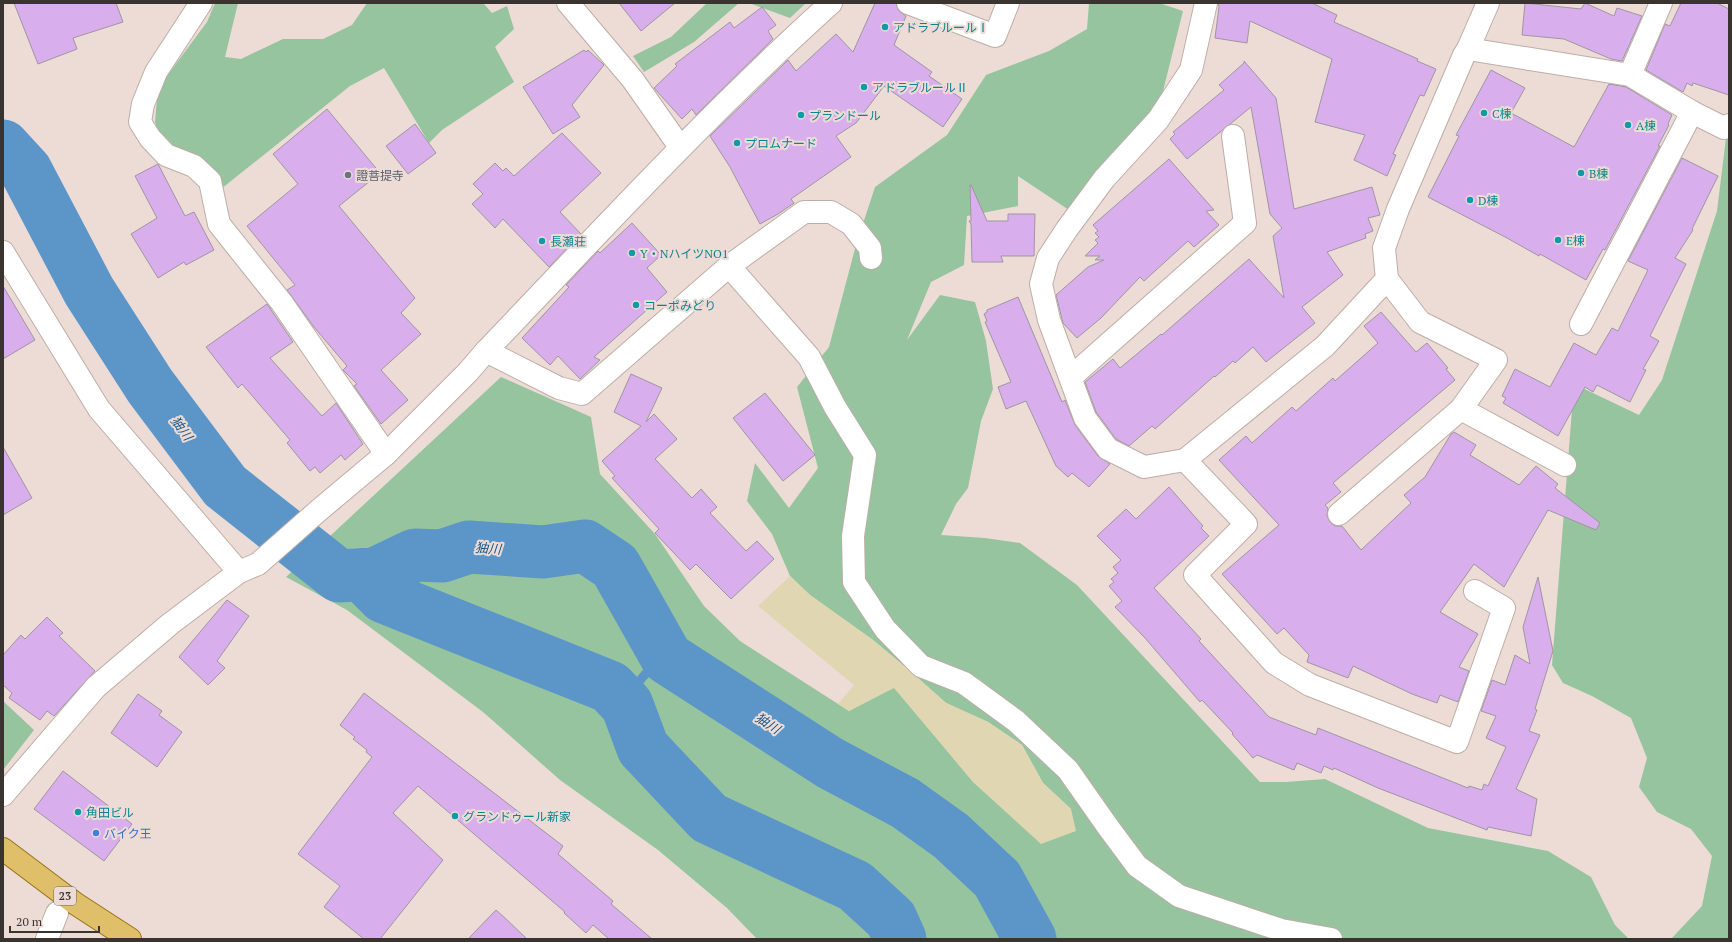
<svg xmlns="http://www.w3.org/2000/svg" width="1732" height="942" font-family="'PT Serif','Noto Sans JP',serif">
<style>
.green{fill:#95c49f}
.sand{fill:#e0d6b2}
.lines{fill:none;stroke-linecap:round;stroke-linejoin:round}
.stream{stroke:#5c96c8;stroke-width:9}
.river{stroke:#5c96c8;stroke-width:53}
.building{fill:#d9aeec;stroke:#9e96a2}
.minor-casing{stroke:#bdada7;stroke-width:24}
.major-casing{stroke:#977214;stroke-width:24}
.minor{stroke:#fff;stroke-width:22}
.major{stroke:#dfbf69;stroke-width:22}
.culture-dot{fill:#0f9aa8;stroke:#eddcd6;stroke-width:1.5}
.worship-dot{fill:#6b7280;stroke:#eddcd6;stroke-width:1.5}
.shop-dot{fill:#3f7fe0;stroke:#eddcd6;stroke-width:1.5}
.labels{text-anchor:middle;dominant-baseline:central;stroke-width:4;stroke-linejoin:round;paint-order:stroke}
.shield{fill:#eddcd6;stroke:#706662;stroke-width:1}
.shield-label{font-size:11px;font-weight:bold;fill:#3a3431}
.culture-label{font-size:12px;fill:#0d838f;stroke:#eddcd6;text-anchor:start}
.worship-label{font-size:12px;fill:#5b616d;stroke:#eddcd6;text-anchor:start}
.shop-label{font-size:12px;fill:#366cbe;stroke:#eddcd6;text-anchor:start}
.water-label{font-size:13px;font-style:italic;fill:#135384;stroke:#eddcd6}
</style>
<rect width="100%" height="100%" fill="#eddcd6"/>
<g class="green">
<path d="M215,3H238L225,57L241,59L283,39H323L352,25L367,3H483L492,13L507,6L514,29L495,47L514,82L442,130L429,143L384,68L350,86L221,189L160,141L155,122L158,88L207,22Z"/>
<path d="M707,3H739L694,42L644,72L633,56L671,37Z"/>
<path d="M749,3H806L790,18Z"/>
<path d="M1089,3H1159L1183,11L1162,95L1144,125L1069,210L1018,176V206L967,216L964,265L931,282L907,340L940,295L975,302L986,341L993,389L981,421L968,488L956,504L941,535L985,538L1020,543L1077,585L1260,782H1286L1325,779L1428,828L1548,851L1591,877L1615,925L1629,939H757L727,908L658,850L560,780L483,712L347,610L286,577L501,377L591,417L600,474L655,534L704,606L740,641L849,711L894,687L974,783L1071,809L1043,783L1022,745L988,722L946,703L910,671L873,640L810,595L790,576L772,534L747,501L755,463L789,508L818,468L797,387L829,347L856,245L875,187L947,135L986,75L1049,51L1087,29Z"/>
<path d="M1729,137V939H1671L1702,906L1712,856L1691,829L1657,812L1639,787L1647,758L1631,718L1592,696L1563,683L1552,665L1574,384L1639,415L1662,380L1717,211L1726,138Z"/>
<path d="M3,701L34,730L3,770Z"/>
</g>
<path class="sand" d="M790,576L810,595L873,640L910,671L946,703L988,722L1022,745L1043,783L1071,809L1076,831L1041,844L974,783L894,688L849,711L838,704L854,685L758,606Z"/>
<g class="lines">
<path class="stream" d="M627,705C638,681 643,672 667,658"/>
<g class="river">
<path d="M3,146L26,171L89,291L150,386L225,486L339,576L375,574L415,555L442,556L469,547L543,552L585,546L615,566L667,658L830,763L905,803L951,836L997,879L1030,939"/>
<path d="M362,575L384,597L610,687L627,705L643,748L709,818L855,886L891,919L900,939"/>
</g>
</g>
<g class="building">
<path d="M14,3H116L123,22L73,38L77,49L38,64Z"/>
<path d="M619,3H675L641,31Z"/>
<path d="M875,3H896L899,11L906,16L894,45L932,72L929,76L962,99L943,127L884,86L856,123L836,136L851,157L791,199L794,203L778,214L760,224L730,167L710,136L788,60L796,71L836,34L853,52Z"/>
<path d="M1218,3H1312L1337,15L1334,22L1418,59L1417,61L1436,69L1424,96L1420,95L1393,154L1396,155L1387,176L1354,160L1365,135L1315,122L1332,59L1250,21L1247,43L1215,38L1219,7Z"/>
<path d="M1525,3L1581,9L1585,3L1614,16L1617,8L1642,16L1622,61L1611,59L1564,39L1522,35Z"/>
<path d="M1681,3H1717L1729,9V95L1693,83L1692,86L1687,83L1683,92L1646,70L1665,24L1670,26Z"/>
<path d="M762,7L776,25L768,31L773,39L696,115L692,109L682,119L654,88L677,66L675,64L730,22L734,28Z"/>
<path d="M584,50L586,52L588,50L604,65L572,105L580,117L553,134L523,87Z"/>
<path d="M1244,61L1276,98L1294,209L1372,187L1380,215L1368,218L1373,231L1365,234L1366,238L1327,252L1343,275L1302,307L1315,323L1266,362L1253,347L1235,363L1233,361L1215,377L1214,376L1155,429L1152,426L1129,446L1116,439L1096,412L1085,382L1113,359L1120,368L1161,334L1162,335L1249,259L1284,298L1273,236L1282,228L1270,214L1251,107L1187,159L1170,139L1175,134L1173,132L1224,90L1219,85L1244,63Z"/>
<path d="M1491,70L1525,88L1511,113L1574,147L1609,84L1626,87L1672,115L1668,124L1669,125L1658,146H1660L1605,250L1603,249L1586,280L1540,254L1539,256L1507,238L1428,197L1459,136L1456,135Z"/>
<path d="M327,109L380,173L339,206L415,298L401,313L421,334L381,370L408,400L381,424L354,386L357,384L343,370L347,366L314,327L287,290L295,285L247,226L298,184L273,154Z"/>
<path d="M415,124L436,153L408,174L386,146Z"/>
<path d="M562,133L601,173L560,212L581,234L549,267L503,219L495,228L472,204L483,194L473,184L495,163L503,171L506,168L514,176Z"/>
<path d="M1682,158L1718,176L1692,229L1693,230L1675,258L1686,264L1650,336L1659,341L1643,369L1646,370L1630,402L1597,385L1593,392L1585,387L1558,436L1503,403L1506,398L1502,396L1515,369L1550,387L1574,343L1596,355L1612,328L1618,331L1648,270L1628,261Z"/>
<path d="M1169,159L1214,210L1206,211L1219,225L1194,247L1188,241L1144,281L1140,277L1101,318L1077,338L1063,323L1056,295L1088,267L1104,260H1095L1100,256H1085L1098,243L1095,240L1099,237L1095,233L1098,231L1093,225Z"/>
<path d="M158,164L185,216L194,212L214,250L186,265L184,262L158,278L131,234L157,218L135,176Z"/>
<path d="M970,185H971L987,221H1008V214H1035L1034,256H1001L1003,262H972L971,224L969,221H971Z"/>
<path d="M632,223L661,255L647,268L667,292L594,357L600,360L580,379L558,356L550,365L522,338L569,287L566,285L598,251L600,253Z"/>
<path d="M3,286L35,340L3,359Z"/>
<path d="M1018,297L1062,402L1065,400L1075,425L1098,456L1110,464L1089,487L1072,473L1068,477L1056,466L1026,401L1006,409L998,387L1011,382L985,322L987,321L984,314L987,312V310Z"/>
<path d="M267,304L293,342L270,358L322,416L336,403L363,444L345,460L341,455L320,473L315,467L310,471L287,443L290,440L242,384L238,388L206,347Z"/>
<path d="M1381,312L1416,352L1427,343L1448,368L1446,369L1455,380L1333,483L1341,492L1325,505L1328,508L1327,516L1330,522L1335,526H1342L1361,550L1411,503L1404,495L1425,477L1451,434L1454,432L1476,445L1470,455L1519,485L1536,466L1558,484L1555,488L1600,523L1596,530L1548,510L1504,587L1474,564L1440,612L1478,634L1459,667L1469,671L1458,702L1440,695L1437,703L1412,694L1353,666L1348,678L1307,662L1309,655L1284,628L1277,634L1222,574L1279,525L1219,460L1246,436L1252,443L1292,407L1296,411L1333,378L1335,381L1378,343L1364,326Z"/>
<path d="M631,374L662,388L646,422L654,414L677,439L655,459L692,498L701,489L717,507L710,513L746,551L757,541L774,559L731,599L696,564L690,570L655,533L659,529L612,478L615,476L602,461L641,426L614,412Z"/>
<path d="M765,393L815,455L783,481L733,418Z"/>
<path d="M3,447L32,498L3,515Z"/>
<path d="M1169,487L1203,526L1201,528L1209,536L1154,588L1201,639L1199,641L1269,717L1316,735L1318,728L1468,788L1469,786L1482,790L1484,784L1488,786L1506,747L1486,738L1496,716L1481,711L1492,680L1505,685L1515,655L1530,664L1523,627L1538,577L1553,651L1535,709L1537,710L1529,731L1540,735L1516,789L1537,799L1531,836L1488,827L1487,830L1378,788L1334,768L1333,770L1324,766L1321,773L1297,763L1294,770L1257,755L1253,758L1232,734L1233,733L1202,700L1200,702L1145,638L1115,607L1122,601L1109,586L1114,582L1111,579L1118,573L1113,567L1121,560L1097,536L1126,509L1136,519Z"/>
<path d="M227,600L249,616L217,661L225,668L208,685L179,657Z"/>
<path d="M47,617L63,633L59,636L95,671L54,716L47,711L40,720L9,698L12,693L3,685V655L21,635L25,639Z"/>
<path d="M364,693L563,846L558,854L613,901L611,904L652,939H609L593,925L586,933L564,913L565,912L418,786L393,813L443,860L380,939H364L324,907L340,886L298,854L372,757L366,752L367,750L353,739L355,737L340,725Z"/>
<path d="M138,694L162,711L159,715L182,732L157,767L111,733Z"/>
<path d="M63,771L132,824L104,861L34,809Z"/>
<path d="M496,910L505,918L527,939H468Z"/>
</g>
<g class="lines">
<defs>
<g id="minor">
<path d="M201,3L156,72L143,104L140,122L150,138L166,155L194,166L210,181L219,224L282,303L386,454"/>
<path d="M568,3L633,80L680,147"/>
<path d="M908,3L995,36L1008,3"/>
<path d="M1206,3L1191,70L1158,120L1104,179L1067,229L1048,258L1041,284L1049,320L1085,418L1108,449L1144,467L1185,460L1325,346L1387,279L1384,248L1398,209L1464,55L1468,49L1488,3"/>
<path d="M1468,49L1630,75L1692,112L1724,128L1729,125"/>
<path d="M1630,75L1661,3"/>
<path d="M3,252L99,409L239,572"/>
<path d="M729,266L809,357L835,407L865,455L853,536L854,582L885,629L921,666L964,683L1016,721L1068,770L1108,827L1137,866L1179,896L1281,930L1331,939"/>
<path d="M1581,324L1692,112"/>
<path d="M486,351L559,388L582,394L729,266L804,212H831L851,224L870,248L871,258"/>
<path d="M1071,377L1245,223L1233,136"/>
<path d="M1461,409L1565,465"/>
<path d="M1185,460L1246,524L1195,575L1274,663L1310,685L1457,742L1504,608L1475,591"/>
<path d="M1339,514L1461,409L1496,360L1420,322L1387,279"/>
<path d="M3,795L96,687L170,624L239,572L258,564L318,511L386,454L468,372L486,351C599,233 710,112 831,3"/>
<path d="M47,939L57,913"/>
</g>
<path id="major" d="M3,849L76,904L130,939"/>
</defs>
<use href="#minor" class="minor-casing"/>
<use href="#major" class="major-casing"/>
<use href="#minor" class="minor"/>
<use href="#major" class="major"/>
</g>
<g class="culture-dot">
<circle cx="885" cy="27" r="4"/>
<circle cx="864" cy="87" r="4"/>
<circle cx="1484" cy="113" r="4"/>
<circle cx="801" cy="115" r="4"/>
<circle cx="1628" cy="125" r="4"/>
<circle cx="737" cy="143" r="4"/>
<circle cx="1581" cy="173" r="4"/>
<circle cx="1470" cy="200" r="4"/>
<circle cx="1558" cy="240" r="4"/>
<circle cx="542" cy="241" r="4"/>
<circle cx="632" cy="253" r="4"/>
<circle cx="636" cy="305" r="4"/>
<circle cx="78" cy="812" r="4"/>
<circle cx="455" cy="816" r="4"/>
</g>
<circle class="worship-dot" cx="348" cy="175" r="4"/>
<circle class="shop-dot" cx="96" cy="833" r="4"/>
<g class="labels">
<rect class="shield" x="54" y="887" width="22" height="18" rx="3"/>
<g class="shield-label">
<text x="65" y="896">23</text>
</g>
<g class="culture-label">
<text x="893" y="27">アドラブルールⅠ</text>
<text x="872" y="87">アドラブルールⅡ</text>
<text x="1492" y="113">C棟</text>
<text x="809" y="115">プランドール</text>
<text x="1636" y="125">A棟</text>
<text x="745" y="143">プロムナード</text>
<text x="1589" y="173">B棟</text>
<text x="1478" y="200">D棟</text>
<text x="1566" y="240">E棟</text>
<text x="550" y="241">長瀬荘</text>
<text x="640" y="253">Y・NハイツNO1</text>
<text x="644" y="305">コーポみどり</text>
<text x="86" y="812">角田ビル</text>
<text x="463" y="816">グランドゥール新家</text>
</g>
<g class="worship-label">
<text x="356" y="175">證菩提寺</text>
</g>
<g class="shop-label">
<text x="104" y="833">バイク王</text>
</g>
<g class="water-label">
<text transform="translate(182 428) rotate(54)">㹨川</text>
<text transform="translate(488 548) rotate(4)">㹨川</text>
<text transform="translate(768 723) rotate(33)">㹨川</text>
</g>
</g>
<rect width="1732" height="942" fill="none" stroke="#3a3431" stroke-width="8"/>
<path d="M10 926v6h89v-6" fill="none" stroke="#3a3431" stroke-width="2"/>
<text x="16" y="926" font-size="12" fill="#3a3431" stroke="#eddcd6" stroke-width="3" paint-order="stroke">20 m</text>
</svg>
